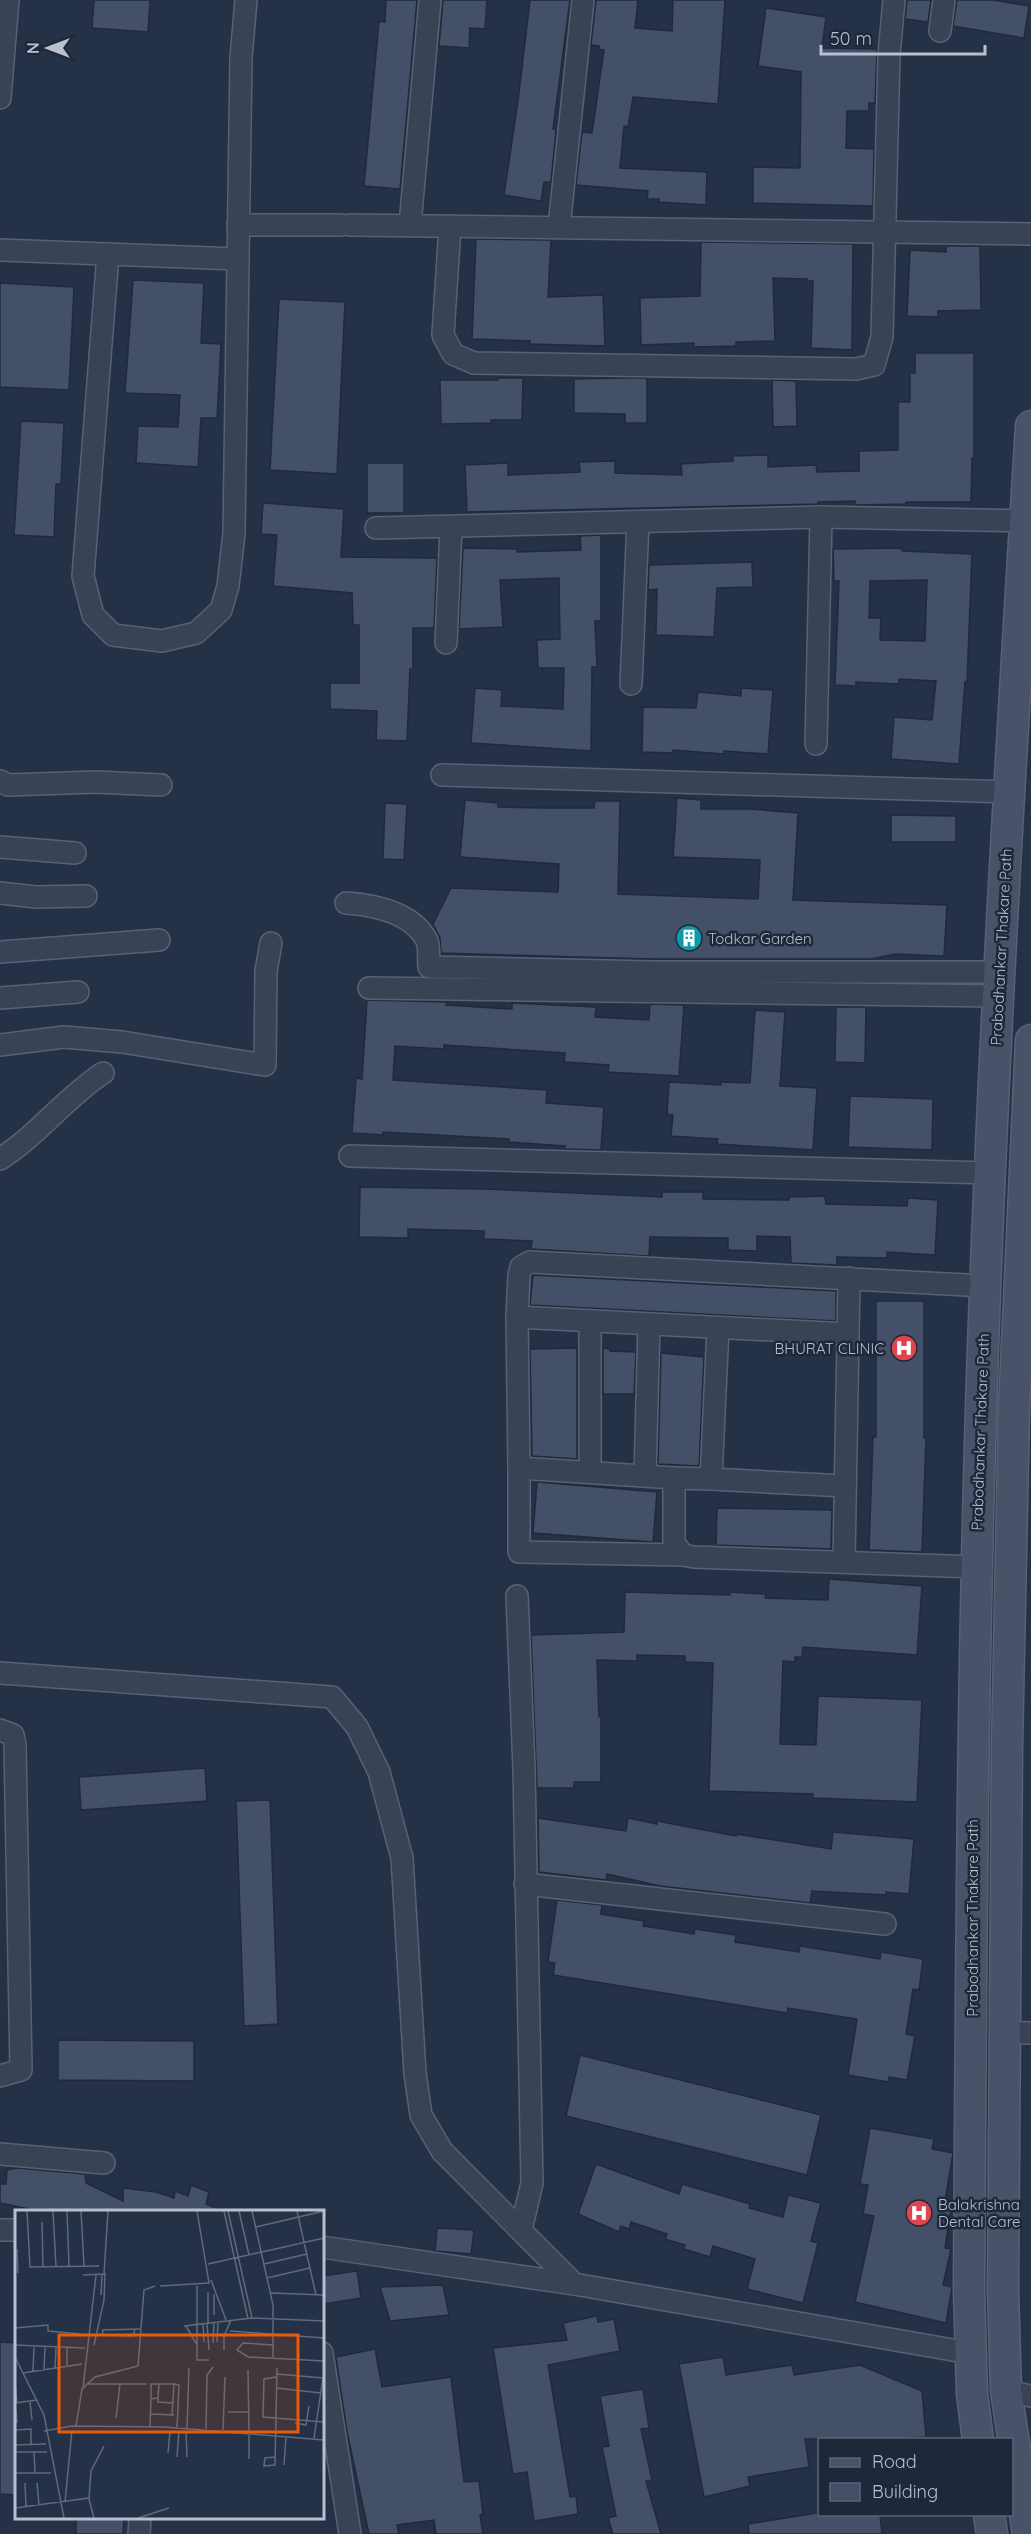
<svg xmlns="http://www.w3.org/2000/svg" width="1031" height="2534" font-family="Quicksand,sans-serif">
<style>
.building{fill:#445068;stroke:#212a3c;stroke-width:1.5;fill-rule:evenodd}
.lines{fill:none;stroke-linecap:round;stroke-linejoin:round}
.street-casing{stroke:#596172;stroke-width:24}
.secondary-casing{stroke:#596172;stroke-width:33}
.street{stroke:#3a4355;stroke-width:21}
.secondary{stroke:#485268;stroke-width:30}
.labels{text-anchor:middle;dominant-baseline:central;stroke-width:5;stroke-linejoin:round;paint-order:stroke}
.poi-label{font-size:15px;fill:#b8bfce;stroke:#1f283a;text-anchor:start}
.street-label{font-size:15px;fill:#b8bfce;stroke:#1f283a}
.inset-road{fill:none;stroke:#606a7c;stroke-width:1.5}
.view{fill:#e8590c;fill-opacity:0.15;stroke:#e8590c;stroke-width:3}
.inset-edge{fill:none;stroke:#b8bfce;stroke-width:3}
</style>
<rect width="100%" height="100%" fill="#253146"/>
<g class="building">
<path d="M94,0H150L148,32L92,28Z"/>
<path d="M386,0H417L400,189L364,186L379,21L385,22Z"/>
<path d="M443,0H487L485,29L470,28L469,48L439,46Z"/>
<path d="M530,0H570L553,129L556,130L551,182H544L541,201L504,195L518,101Z"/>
<path d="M596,0H638L635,28L672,31L673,0H725L718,104L633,97L628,127L624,126L620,168L707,172L706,205L659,202V199H647L648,191L576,185L582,132L592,133L604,50L599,49V46L591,45Z"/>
<path d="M907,0H931L928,22L905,19Z"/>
<path d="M957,0H993L1029,6L1024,38L953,26Z"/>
<path d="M766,8L826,17L822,48L877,49L875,103H869V111H847L846,148L874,149L873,206L753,203V167L800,168L801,72L758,66Z"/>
<path d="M476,239L551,240L548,297L603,295L605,346L530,344V341L472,339Z"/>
<path d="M701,242L853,244L852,350L811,348L813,281H807V279L773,278L775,341L736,342V346L694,347V343L641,345L640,298L700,296Z"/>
<path d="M946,246H980L981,310L938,311V317L907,316L910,250L946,252Z"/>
<path d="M133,280L204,283L201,343L221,344L217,418H201L198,467L136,463L138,426L178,427L180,395L125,393Z"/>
<path d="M0,283L74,287L69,390L0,387Z"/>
<path d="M279,299L345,302L337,474L270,470Z"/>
<path d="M915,353H974V459L972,458L971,502H906V504L855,505V501L818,502V504L467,512L465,465L508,463V475L580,472L579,462L615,461V473L682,475L681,464L733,461V456L768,455V467L816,465L817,472L859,471V451L898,450V402H910V373H915Z"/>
<path d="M498,378H523L522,420H491V423L441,424L440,380H498Z"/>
<path d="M626,378H647V423H625V414L574,413V379Z"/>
<path d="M772,380L796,381L797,426L773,427Z"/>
<path d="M21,421L64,423L61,484H56L54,537L14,535Z"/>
<rect x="367" y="463" width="37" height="50"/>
<path d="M263,503L344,509L341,557L437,558L434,628H413V669H410L407,741L376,740L377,711L330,709V683H359V625H353L352,593L273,586L277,535L261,534Z"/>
<path d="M601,535V621H595L597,667H592L591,751L471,743L475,688L502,690L501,706L563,709L564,668H538L537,640L560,639L559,578L500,580L503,627L459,629L463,548L517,549V552L581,550L580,536Z"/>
<path d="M902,548V551L972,554L967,682H965L959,764L891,759L894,717L932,720L936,681L899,679V684L856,682V686L835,685L839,581H834L833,549ZM927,580L925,641L880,640L881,618H869L870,581Z"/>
<path d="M752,562L753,587L717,588L714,637L656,635L657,589L648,590L649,565Z"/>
<path d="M741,688L773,690L768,754L724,751V754L673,750V753L642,752L643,707L696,708L698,692L741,696Z"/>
<path d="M677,798L701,800V809H751L798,813L793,900L947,905L944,956L895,954L871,959H651L441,953L440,938L433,924L451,888L558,892L559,864L460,857L465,800L498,803V807L540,808H594L595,801H620L618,894L758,899L760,860L673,857Z"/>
<path d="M385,803L407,804L404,860L383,859Z"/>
<path d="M891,815L956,816V842H891Z"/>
<path d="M367,1000L447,1002L446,1005L512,1009V1003L596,1007L595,1017L649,1020L650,1004L684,1005L679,1076L608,1072L609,1065L564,1062L565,1053L444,1045V1049L395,1046L393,1080L547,1090L546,1103L604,1107L601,1150L565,1149V1146L509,1142V1139L383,1132V1135L352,1133L356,1078L362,1079Z"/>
<path d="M836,1007H866L865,1063L835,1062Z"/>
<path d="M755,1010L785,1012L780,1086L817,1088L813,1150L717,1144L718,1139L671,1136L673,1115L667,1114L669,1082L721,1085V1082L750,1083Z"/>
<path d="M850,1096L933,1099L932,1150L848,1147Z"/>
<path d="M360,1187L486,1189L662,1197V1192H703V1199L789,1200V1197L825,1196L826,1204L907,1206L908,1198L938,1200L935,1255L887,1252V1258L837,1257V1265L791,1263L790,1237L757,1236V1251L728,1250V1238L650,1237L649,1256L531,1249L532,1241L484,1239V1231L408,1229V1238L359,1237Z"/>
<path d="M533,1275L836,1291V1321L530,1305Z"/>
<path d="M876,1301H924V1438H926L922,1552L869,1550L873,1437H876Z"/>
<path d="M577,1348V1459L532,1456L530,1349Z"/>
<path d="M603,1348L610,1349V1351L636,1352L634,1394H603Z"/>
<path d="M661,1353L704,1357L699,1466L658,1464Z"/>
<path d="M537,1482L657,1492L653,1542L533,1533Z"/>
<path d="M717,1508L832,1510L831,1549L716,1545Z"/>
<path d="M829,1579L922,1586L917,1655L803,1647L802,1657H795V1662L783,1661L780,1744L816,1745L818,1696L922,1700L917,1802L813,1798V1794L709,1791L713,1663L685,1662V1656L637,1655V1661L597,1660L599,1717H601V1782H574V1788H537L531,1635L624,1632L625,1592L730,1595V1592L766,1594L765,1598L828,1600Z"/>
<path d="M205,1768L207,1801L81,1810L79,1777Z"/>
<path d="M270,1800L278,2024L244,2026L236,1801Z"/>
<path d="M538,1818L626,1831L628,1818L657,1824V1821L736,1836V1834L831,1849L833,1832L914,1839L909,1894L886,1892V1895L812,1891L810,1903L660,1886L607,1874L606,1880L539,1872Z"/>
<path d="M557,1900L602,1905L601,1914L644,1921L643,1926L694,1934L695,1929L736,1935L735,1942L799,1952L800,1946L880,1959L881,1952L923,1959L919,1990L913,1989L906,2034L915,2036L907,2080L889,2077L888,2082L848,2075L857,2019L788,2008L787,2013L553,1975L555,1963L548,1962Z"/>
<path d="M58,2040L194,2041V2081L58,2080Z"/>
<path d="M580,2055L821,2115L807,2175L566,2116Z"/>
<path d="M870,2128L934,2139L932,2149L953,2153L945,2201L952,2202L945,2248L951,2249L943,2285L952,2287L946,2323L855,2302L874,2216L863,2214L868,2185L860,2184Z"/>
<path d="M596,2164L679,2194L682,2184L750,2204L749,2208L783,2217L788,2195L821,2203L811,2241L818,2243L803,2303L747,2289L755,2259L713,2246L710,2257L684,2249L685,2245L665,2239L667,2234L631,2222L629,2229L621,2226L619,2232L578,2214Z"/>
<path d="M17,2168L85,2174L86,2183L123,2201V2188L156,2192L174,2198L175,2191L188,2196L191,2185L209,2192L206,2204L223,2211H39L0,2203V2184H6L7,2170Z"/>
<path d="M437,2228L474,2230L471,2254L435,2251Z"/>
<path d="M357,2271L361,2298L324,2304L322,2276Z"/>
<path d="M443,2285L449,2315L390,2321L380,2287Z"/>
<path d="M597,2316L598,2322L614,2319L620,2351L548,2365L570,2497L576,2496L578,2514L534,2521L527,2472L513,2474L493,2348L567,2340L563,2323Z"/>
<path d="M0,2342L16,2343V2495L0,2494Z"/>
<path d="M375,2349L382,2387L451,2377L464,2482L479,2481L483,2514L480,2515L483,2534H436L434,2520L397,2525L399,2534H369L347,2432L336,2357Z"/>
<path d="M723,2357L726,2375L792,2365L794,2375L860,2365L922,2391L926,2437L896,2439H805L809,2467L748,2477L750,2486L704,2497L679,2364Z"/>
<path d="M643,2389L649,2428L641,2429L652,2480L646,2481L661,2534H613L608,2518L616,2516L602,2447L609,2446L600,2396Z"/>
<path d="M817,2513L880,2514L882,2534H749L748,2524Z"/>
<path d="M76,2517H124L123,2534H76Z"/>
</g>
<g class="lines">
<defs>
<g id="street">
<path d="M940,31L944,0"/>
<path d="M0,98L8,0"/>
<path d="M238,225H341"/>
<path d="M350,225L1031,234"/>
<path d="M410,225L430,0"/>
<path d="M450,226L443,335L453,354L474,363L856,369L874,365L882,337L889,55L894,0"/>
<path d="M559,227L583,0"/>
<path d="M0,250L238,259"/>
<path d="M108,254L83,576L93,615L113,635L162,641L196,633L221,610L228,586L234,533L241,58L246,0"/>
<path d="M376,528L821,517L1025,521"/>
<path d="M446,643L451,527"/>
<path d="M631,684L638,522"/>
<path d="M816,744L821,517"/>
<path d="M442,775L1009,792"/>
<path d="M0,781L8,785L96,782L161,785"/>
<path d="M0,847L75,853"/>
<path d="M0,893L36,897L86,896"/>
<path d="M346,903C374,905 411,912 426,939C430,945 428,959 429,967L651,972H1000"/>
<path d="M0,952L159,940"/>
<path d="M369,988L999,996"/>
<path d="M0,998L78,992"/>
<path d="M0,1045L64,1037L122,1042L265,1065L266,971L271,943"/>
<path d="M350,1156L990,1173"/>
<path d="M0,1159C38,1135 66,1097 103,1073"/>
<path d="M517,1317L848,1334"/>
<path d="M519,1468V1552L683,1555"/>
<path d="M590,1472V1321"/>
<path d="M645,1476L649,1324"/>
<path d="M674,1478L711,1479L718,1328"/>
<path d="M711,1479L845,1486"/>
<path d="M844,1562L849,1278"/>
<path d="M976,1567L694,1557L683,1555L674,1543V1478L519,1468L517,1317L519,1275L521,1267L530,1262L985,1286"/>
<path d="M517,1596L524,1768L532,2183L521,2230"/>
<path d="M0,1673L332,1697L357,1727L379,1772L402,1858L415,2073L421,2115L442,2151L574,2284L970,2353"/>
<path d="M0,1730L13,1735L15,1744L21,2070L0,2076"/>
<path d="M525,1884L885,1924"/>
<path d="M1005,2032L1031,2033"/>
<path d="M0,2154L104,2163"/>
<path d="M0,2230H16"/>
<path d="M322,2247L574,2284"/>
<path d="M322,2353L350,2534"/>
<path d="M1006,2391L1031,2396"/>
<path d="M139,2534L140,2518"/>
</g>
<g id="secondary">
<path d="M978,2440L972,2394L969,2289C971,1996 972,1702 981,1409C991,1081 1011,753 1031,426"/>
<path d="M989,2514L992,2534"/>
<path d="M1028,2534L1006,2391L1003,2289L1007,1748L1014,1408L1031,1040"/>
</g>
</defs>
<use href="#street" class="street-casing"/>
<use href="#secondary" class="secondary-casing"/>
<use href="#street" class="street"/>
<use href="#secondary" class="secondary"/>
</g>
<defs>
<symbol id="building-disc" viewBox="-11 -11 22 22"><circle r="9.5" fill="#0f9aa8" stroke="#1f283a"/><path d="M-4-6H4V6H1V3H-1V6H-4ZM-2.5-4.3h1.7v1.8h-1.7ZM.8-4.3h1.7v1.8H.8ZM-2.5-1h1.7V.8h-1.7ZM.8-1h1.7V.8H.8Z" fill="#fff"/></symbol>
<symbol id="hospital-disc" viewBox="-11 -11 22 22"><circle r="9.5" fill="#e0444e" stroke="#1f283a"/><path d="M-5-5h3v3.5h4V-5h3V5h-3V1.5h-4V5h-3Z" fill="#fff"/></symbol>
</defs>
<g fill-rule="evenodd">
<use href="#building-disc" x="674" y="923" width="30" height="30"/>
<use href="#hospital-disc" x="889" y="1333" width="30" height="30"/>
<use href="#hospital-disc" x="904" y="2198" width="30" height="30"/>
</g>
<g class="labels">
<g class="poi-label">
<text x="708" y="938">Todkar Garden</text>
<text x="884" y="1348" text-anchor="end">BHURAT CLINIC</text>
<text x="938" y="2204">Balakrishna<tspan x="938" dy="17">Dental Care</tspan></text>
</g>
<g class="street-label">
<text transform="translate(1001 947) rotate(-87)">Prabodhankar Thakare Path</text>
<text transform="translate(980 1432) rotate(-88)">Prabodhankar Thakare Path</text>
<text transform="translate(972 1918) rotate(-90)">Prabodhankar Thakare Path</text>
</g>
</g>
<g transform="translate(15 2210)">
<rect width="309" height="309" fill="#253146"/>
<path class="inset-road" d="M12,1L15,57L84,56M38,1L41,57M52,1L54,56M66,1L69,56M209,1L233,109M213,1L237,108M224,1L234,45M237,1L258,95V147M282,1L301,85M27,12L28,57M241,17L309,1M2,39L3,63M193,54L309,28M249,54L292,44M68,65L89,64L93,1M252,68L295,58M196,70L211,110M145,76L194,73L182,1M182,76V150H194M193,82V113M256,83L309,85M86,85L87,65M199,105V84M188,113L189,132M192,113L194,140M169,116L237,108L309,111M171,116L182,135M0,118L33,115V121L66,124M120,119L118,126L87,125L88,120L125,119M215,121L309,128M202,132L203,111M198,133L199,112M0,135L70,138M79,135L89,90L90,63M259,135L228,133L222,140L233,147L309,151M209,140V126L216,110M0,147L29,205L49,308M52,157V138M40,158L41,138M29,160L30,137M233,160L234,222M18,162L19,136M8,163L67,154M262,164L308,168M261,167L249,169L248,207L309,212M0,172L2,192M73,174H132M68,178L81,65M261,178L306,183M136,188V174H144M143,188V192L158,193M15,192L17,210M0,193L22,190M0,193L2,213M213,202H234M136,204L159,205M157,205L159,174M101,208L105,174M280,213L291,215L294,196M61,216L67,179L80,167L123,156L129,80L140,76M135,217L136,189L143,188L144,174H159L164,175L162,218M172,218L174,158M191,219L192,165L198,157M0,220L16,219V234M208,220L210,167M29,221L57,216L150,217L309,230M171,221L172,247M299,228L308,168M0,235L31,234M0,242H32M19,242L20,263M153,243L155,221M162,247L164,221M260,247L250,248L249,256L260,255L262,158M234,249V225M269,255L271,227M0,271V263H36M10,273L11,297M22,273L24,296M74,289L79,308M50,292L57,220M0,298L74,288L76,261L89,236M123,308L154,298"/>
<path class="view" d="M44,125H283V222H44Z"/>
<rect width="309" height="309" class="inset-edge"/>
</g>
<rect x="818" y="2438" width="195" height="78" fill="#1f283a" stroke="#5c6475" stroke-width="1.5"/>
<rect x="830" y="2458" width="30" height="9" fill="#485268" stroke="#5c6475" stroke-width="1.5"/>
<text x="872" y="2468" font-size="18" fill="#b8bfce">Road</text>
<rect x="830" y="2483" width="30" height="18" fill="#445068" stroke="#5c6475" stroke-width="1.5"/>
<text x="872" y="2498" font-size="18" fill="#b8bfce">Building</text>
<g transform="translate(48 48) rotate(270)" stroke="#1f283a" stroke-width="4.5" paint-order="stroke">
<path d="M0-4.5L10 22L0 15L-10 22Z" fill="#b8bfce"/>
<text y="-9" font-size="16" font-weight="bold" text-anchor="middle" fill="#b8bfce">N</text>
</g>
<path d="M821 45v9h164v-9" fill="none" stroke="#b8bfce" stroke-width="3"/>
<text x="830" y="45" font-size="18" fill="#b8bfce" stroke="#1f283a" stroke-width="4.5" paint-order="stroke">50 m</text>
</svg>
